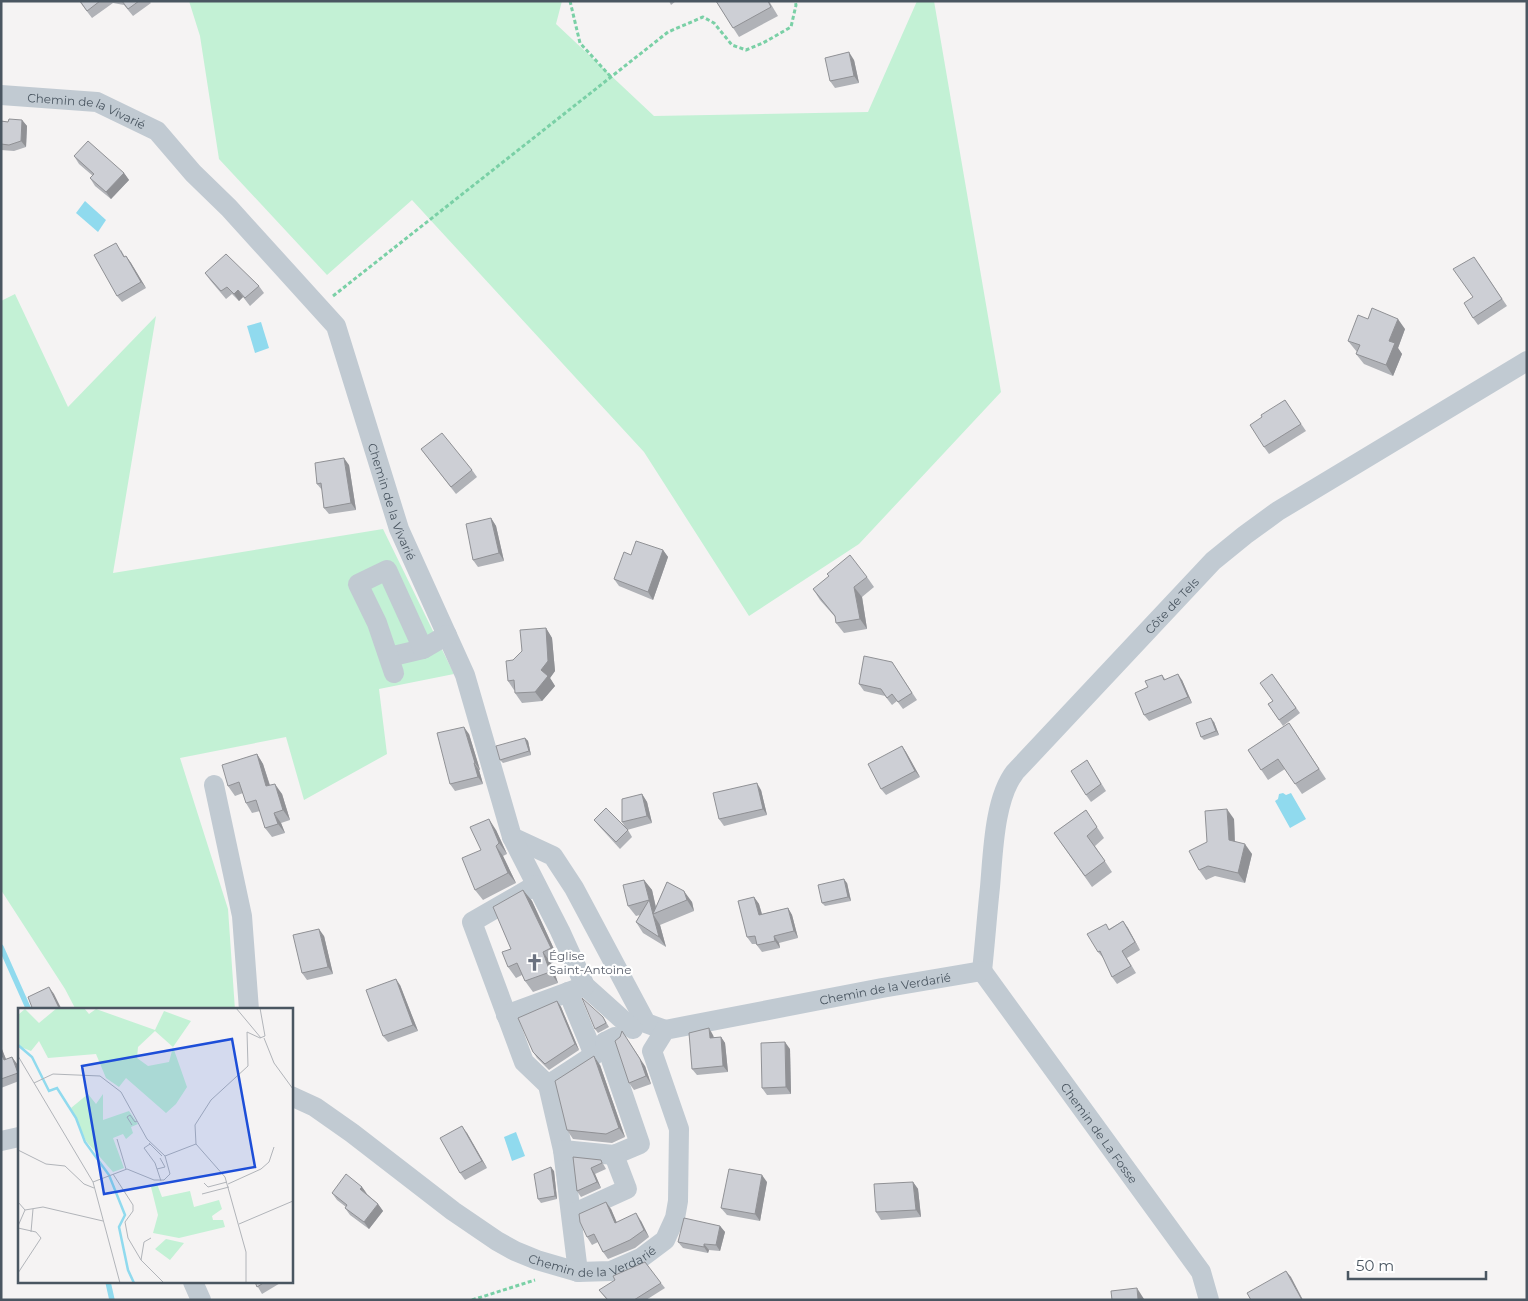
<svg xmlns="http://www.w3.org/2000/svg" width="1528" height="1301" font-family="Montserrat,sans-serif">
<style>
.green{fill:#c3f1d5}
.water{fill:#90daee}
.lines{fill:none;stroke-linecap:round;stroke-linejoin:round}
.stream{stroke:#90daee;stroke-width:5.5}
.path{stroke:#7ad0a6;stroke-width:3;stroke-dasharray:4 2.5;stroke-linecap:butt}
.minor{stroke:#c1cad2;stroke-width:20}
.wall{fill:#b0b2b7}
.shaded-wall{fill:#909195}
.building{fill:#cdcfd5;stroke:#909195}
.labels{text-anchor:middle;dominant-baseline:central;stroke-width:4.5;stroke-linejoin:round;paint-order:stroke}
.street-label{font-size:12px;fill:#4a5661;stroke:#fff}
.worship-label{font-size:12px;fill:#5b616d;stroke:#fff;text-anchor:start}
.inset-river{fill:none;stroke:#90daee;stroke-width:2.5}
.inset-road{fill:none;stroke:#b1b4b9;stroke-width:1}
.view{fill:#1d4ed8;fill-opacity:0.15;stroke:#1d4ed8;stroke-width:2.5}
.inset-edge{fill:none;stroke:#4a5661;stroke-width:2.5}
</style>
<rect width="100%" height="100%" fill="#f5f3f3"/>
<g class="green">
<path d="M189,1H562L556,24L654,116L868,112L917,1H934L1001,392L859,544L749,616L644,452L412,200L327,275L219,159L200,36Z"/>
<path d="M15,294L68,407L156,316L113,573L383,529L454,674L379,689L387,754L304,800L286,737L180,758L228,909L235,1010H76L65,989L1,890V301Z"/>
</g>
<g class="water">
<path d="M85,201L106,220L98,232L76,213Z"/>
<path d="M261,322L269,348L255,353L247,326Z"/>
<path d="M1283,793L1286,795L1291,793L1306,819L1290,828L1275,801L1278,799L1279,794Z"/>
<path d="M516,1132L525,1156L512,1161L504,1137Z"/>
</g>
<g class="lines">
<g class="stream">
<path d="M1,947L29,1010"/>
<path d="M108,1282L112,1300"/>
</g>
<g class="path">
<path d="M570,1L580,43L611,77"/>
<path d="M333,296L668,32L703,17L714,23L732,45L746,50L763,43L791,27L796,5L795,1"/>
<path d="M472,1300L535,1280"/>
</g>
<g class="minor">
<path id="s1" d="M1,95L97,102L157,131L193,173L229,208L336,326L399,529L465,675L512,837L553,856L574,888L646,1023L665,1030"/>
<path d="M389,657L423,649"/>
<path d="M394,673L377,623L358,584L387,570L423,649L447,635"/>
<path d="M214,785L242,916L249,1010"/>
<path d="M512,837L560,931L585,986L633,1029"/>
<path d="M536,885L472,922L524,1062L548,1085L563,1150L578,1272"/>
<path id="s2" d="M982,971C985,943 987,915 990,887C993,854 994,799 1015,772L1213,561L1245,535L1278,511L1527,361"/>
<path id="s3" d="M982,971L1201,1272L1209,1300"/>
<path d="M568,992L594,1055"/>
<path d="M506,1015L585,986"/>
<path d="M548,1085L594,1055L605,1042L615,1037"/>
<path id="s4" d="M291,1096L315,1107L352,1133L453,1211L497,1241L515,1251L537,1260L578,1272L611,1271L641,1258L665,1240L675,1218L678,1201L679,1129L652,1051L665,1030L882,988L982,971"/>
<path d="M1,1141L19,1137"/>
<path d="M563,1150L614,1155L640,1144L605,1042"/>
<path d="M572,1214L627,1189L614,1155"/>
<path d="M193,1282L201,1300"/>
</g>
</g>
<g class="wall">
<path d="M79,1H149L151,3L133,16L124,5L113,3L92,18Z"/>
<path d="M669,1H676L671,5Z"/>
<path d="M716,1H769L778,16L739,37Z"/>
<path d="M854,60L859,83L835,88L830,81Z"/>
<path d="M22,120L27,126L26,147L14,151L1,150V121L8,122Z"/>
<path d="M74,156L124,173L129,180L111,199L95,186L90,178L93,176L79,164Z"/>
<path d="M121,250L125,257L126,256L131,263L146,288L122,302L117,296Z"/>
<path d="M1479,264L1507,306L1478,325L1473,318V297Z"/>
<path d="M205,273L259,286L264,293L250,306L243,297L239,301L232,294L226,299L210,280Z"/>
<path d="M1368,319L1405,329L1398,348L1402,354L1393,376L1364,364L1356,354L1357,352L1348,341Z"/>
<path d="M1285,400L1306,431L1269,454L1264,447L1262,417Z"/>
<path d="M421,449L472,470L477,477L456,494Z"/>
<path d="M349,465L356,510L329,514L324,508L322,490L317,484Z"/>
<path d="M491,518L496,526L504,561L478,567L473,560Z"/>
<path d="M663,550L668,557L653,600L619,586L614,579L631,555Z"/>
<path d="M867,577L874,587L862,597L867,629L844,633L836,623V618L820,600L813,589Z"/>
<path d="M546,628L552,638L555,671L550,678L555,686L542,701L522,703L515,693V690H514L508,681L513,660Z"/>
<path d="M892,662L917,700L903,709L897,701L892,705L885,696L864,691L859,684Z"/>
<path d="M1272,674L1300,713L1283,726L1268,704L1273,701Z"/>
<path d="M1162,675L1165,679L1182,680L1192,703L1149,721L1144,715L1148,687Z"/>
<path d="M1214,722L1219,735L1204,740L1201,737Z"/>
<path d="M1289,723L1326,779L1302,794L1285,769L1268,780L1248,750Z"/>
<path d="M469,734L480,770H479L483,784L455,791L450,784Z"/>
<path d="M525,738L528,741L531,755L503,763L500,760Z"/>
<path d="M902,746L906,752L920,777L886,795L881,789Z"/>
<path d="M257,754L263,764L270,785L282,794L290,820L281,823L285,833L272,837L265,828L260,811L252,813L246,803L243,793L235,796L228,786Z"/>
<path d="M1087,760L1106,791L1091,802L1086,795Z"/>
<path d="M761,790L767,815L724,826L719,819Z"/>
<path d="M642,794L647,802L652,823L627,830L622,822Z"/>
<path d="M1086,810L1104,838L1095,846L1112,872L1092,887L1054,833Z"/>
<path d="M1234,819L1235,842L1252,854L1245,883L1215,876L1206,880L1199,870L1207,842Z"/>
<path d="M594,820L628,830L632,837L620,849L599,826Z"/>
<path d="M496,830L507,854L503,856L516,883L483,900L475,890L481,850Z"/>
<path d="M644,880L652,890L656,907L667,882L692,902L694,911L660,925L666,947L643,933L636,922L640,915L636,916L628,906Z"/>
<path d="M847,883L851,901L825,906L822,903Z"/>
<path d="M523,890L532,901L559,960L551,963L558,983L533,992L525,981L522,975L516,978L508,967L511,949Z"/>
<path d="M754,897L759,904L762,914L788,908L792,915L798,938L779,943L780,948L762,952L756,944H752L747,937Z"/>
<path d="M1123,921L1140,950L1127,958L1136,973L1117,984L1112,977L1104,959L1098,952L1109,929Z"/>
<path d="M324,936L333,974L307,980L302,973Z"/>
<path d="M400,985L418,1031L388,1042L383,1036Z"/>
<path d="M557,1001L561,1007L579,1050L549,1070L537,1058L533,1052Z"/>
<path d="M603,1017L609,1027L598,1033L595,1029Z"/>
<path d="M713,1035L714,1037H721L725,1043L728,1072L697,1075L692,1069Z"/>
<path d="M1,1048L6,1059L12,1057L17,1064L19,1069V1081L1,1088Z"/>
<path d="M790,1049L791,1094L767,1095L762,1088Z"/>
<path d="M600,1065L625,1137L612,1143L573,1139L567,1130Z"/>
<path d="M645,1066L651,1084L634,1090L629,1083Z"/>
<path d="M467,1133L487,1168L465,1180L460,1173Z"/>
<path d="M573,1157L601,1160L606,1169L595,1174L601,1188L581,1197L577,1191Z"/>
<path d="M554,1171L557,1199L541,1203L538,1199Z"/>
<path d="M767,1182L760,1221L727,1215L721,1208Z"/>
<path d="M913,1182L918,1189L921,1217L881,1220L876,1212Z"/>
<path d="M362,1187L367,1194L378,1204L383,1211L369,1229L350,1215L345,1208L346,1207L337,1200L332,1193Z"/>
<path d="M611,1209L617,1223L641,1221L649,1237L635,1248L608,1259L603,1252L598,1242L592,1245L587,1237Z"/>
<path d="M720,1226L725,1232L720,1251L709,1250L708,1253L683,1248L678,1242Z"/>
<path d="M255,1282H282L262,1294Z"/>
<path d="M661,1283L665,1288L646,1300H607L599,1290Z"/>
</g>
<g class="shaded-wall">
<path d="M849,52L854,60L859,83L854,76Z"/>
<path d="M22,120L27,126L26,147L21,141Z"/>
<path d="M124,173L129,180L111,199L106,192Z"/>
<path d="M126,256L131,263L146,288L141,282Z"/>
<path d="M238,290L243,297L239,301L234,294Z"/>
<path d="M1398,319L1405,329L1398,348L1402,354L1393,376L1386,365L1389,341Z"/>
<path d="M344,458L349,465L356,510L351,503Z"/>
<path d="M491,518L496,526L504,561L499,553Z"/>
<path d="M663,550L668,557L653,600L648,592Z"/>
<path d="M854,587L862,597L867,629L860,619Z"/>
<path d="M546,628L552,638L555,671L550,678L555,686L542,701L535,692L541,670Z"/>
<path d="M1178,674L1182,680L1192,703L1188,697Z"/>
<path d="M1211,718L1214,722L1219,735L1216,731Z"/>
<path d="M464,727L469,734L480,770L475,763Z"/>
<path d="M525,738L528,741L531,755L529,751Z"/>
<path d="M902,746L906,752L920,777L915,771Z"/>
<path d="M257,754L263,764L273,796L266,786Z"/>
<path d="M474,763L479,770L483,784L478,777Z"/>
<path d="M757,783L761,790L767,815L763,809Z"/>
<path d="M275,784L282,794L290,820L283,810Z"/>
<path d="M642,794L647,802L652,823L647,816Z"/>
<path d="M1227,809L1234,819L1235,850L1229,840Z"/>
<path d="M274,813L281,823L285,833L278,824Z"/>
<path d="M489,819L496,830L507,854L499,843Z"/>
<path d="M1245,844L1252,854L1245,883L1238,873Z"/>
<path d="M496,846L503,856L516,883L508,873Z"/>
<path d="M844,879L847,883L851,901L848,897Z"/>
<path d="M644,880L652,890L657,913L653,914L660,925L666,947L659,937Z"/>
<path d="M523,890L532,901L559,960L551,948Z"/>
<path d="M684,891L692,902L694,911L687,900Z"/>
<path d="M754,897L759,904L764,922L759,915Z"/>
<path d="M788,908L792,915L798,938L794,931Z"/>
<path d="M1123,921L1128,928L1140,950L1135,942Z"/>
<path d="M319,929L324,936L333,974L328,967Z"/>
<path d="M774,936L779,943L780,948L775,941Z"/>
<path d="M543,952L551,963L558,983L550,972Z"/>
<path d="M396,979L400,985L418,1031L413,1025Z"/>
<path d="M49,987L54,994L62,1010H60Z"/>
<path d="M557,1001L561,1007L579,1050L575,1044Z"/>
<path d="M709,1028L713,1035L714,1044L710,1038Z"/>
<path d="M721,1037L725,1043L728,1072L723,1066Z"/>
<path d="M627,1039L645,1066L651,1084L646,1076Z"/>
<path d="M785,1042L790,1049L791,1094L786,1087Z"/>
<path d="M1,1048L2,1049L9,1067L4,1060L1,1053Z"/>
<path d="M594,1056L600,1065L625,1137L619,1128Z"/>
<path d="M12,1057L17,1064L19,1069V1075Z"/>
<path d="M462,1126L467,1133L487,1168L482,1161Z"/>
<path d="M551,1167L554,1171L557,1199L555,1196Z"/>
<path d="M591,1168L595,1174L601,1188L597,1182Z"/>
<path d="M762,1175L767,1182L760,1221L755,1214Z"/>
<path d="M913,1182L918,1189L921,1217L916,1210Z"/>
<path d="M362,1187L367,1194L360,1189Z"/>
<path d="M606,1202L611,1209L620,1230L615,1223Z"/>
<path d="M378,1204L383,1211L369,1229L364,1222Z"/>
<path d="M636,1213L641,1221L649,1237L644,1230Z"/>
<path d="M720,1226L725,1232L720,1251L716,1245Z"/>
<path d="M704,1244L709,1250L708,1253L704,1247Z"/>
<path d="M1286,1271L1291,1277L1303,1300H1302Z"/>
<path d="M1137,1288L1144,1299V1300H1138Z"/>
</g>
<g class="building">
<path d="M80,1H100L87,11Z"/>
<path d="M122,1H139L128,9Z"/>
<path d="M716,1H768L771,7L733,28Z"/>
<path d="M849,52L854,76L830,81L825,58Z"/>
<path d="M9,119L22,120L21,141L9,145L1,144V121L8,122Z"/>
<path d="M88,141L124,173L106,192L90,178L94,174L74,156Z"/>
<path d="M116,243L124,257L126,256L141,282L117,296L94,255Z"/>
<path d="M226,254L259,286L245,298L238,290L234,294L227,287L221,291L205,273Z"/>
<path d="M1474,257L1502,299L1473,318L1464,303L1473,297L1453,269Z"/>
<path d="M1372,308L1398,319L1389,341L1395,343L1386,365L1356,354L1360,345L1348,341L1358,315L1368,319Z"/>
<path d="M1285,400L1301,424L1264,447L1250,425L1262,417L1261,415Z"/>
<path d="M442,433L472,470L451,487L421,449Z"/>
<path d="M344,458L351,503L324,508L321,483L317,484L315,463Z"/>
<path d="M491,518L499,553L473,560L466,524Z"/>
<path d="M636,541L663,550L648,592L614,579L624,552L631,555Z"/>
<path d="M850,555L867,577L854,587L860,619L836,623L835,616L813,589L829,576L827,574Z"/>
<path d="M546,628L548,661L541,670L548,676L535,692L515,693L514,680L508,681L506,661L513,660L522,651L520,630Z"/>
<path d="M864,656L892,662L912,693L898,702L892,694L887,698L881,689L859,684Z"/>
<path d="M1178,674L1188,697L1144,715L1135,693L1148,687L1145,681L1162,675L1164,680Z"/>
<path d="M1272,674L1296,708L1279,720L1268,704L1273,701L1260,683Z"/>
<path d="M1211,718L1216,731L1201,737L1196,723Z"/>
<path d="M1289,723L1319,769L1295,784L1278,759L1261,770L1248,750Z"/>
<path d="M464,727L475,763H474L478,777L450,784L437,733Z"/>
<path d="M525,738L529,751L500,760L496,746Z"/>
<path d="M902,746L915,771L881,789L868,764Z"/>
<path d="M257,754L266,786L275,784L283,810L274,813L278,824L265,828L256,800L246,803L239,782L228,786L222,765Z"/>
<path d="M1087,760L1101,784L1086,795L1071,771Z"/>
<path d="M757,783L763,809L719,819L713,793Z"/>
<path d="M642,794L647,816L622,822V799Z"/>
<path d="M606,808L628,830L616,842L594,820Z"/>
<path d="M1227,809L1229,840L1245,844L1238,873L1208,866L1199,870L1189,851L1207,842L1205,811Z"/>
<path d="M1086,810L1097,827L1087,836L1105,861L1085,876L1054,833Z"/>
<path d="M489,819L499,843L496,846L508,873L475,890L462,858L481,850L470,827Z"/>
<path d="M844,879L848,897L822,903L818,885Z"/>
<path d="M644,880L659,937L636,922L649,900L628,906L623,885Z"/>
<path d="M667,882L684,891L687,900L653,914Z"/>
<path d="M523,890L551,948L543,952L550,972L525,981L517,963L508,967L502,952L511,949L493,907Z"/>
<path d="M754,897L759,915L788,908L794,931L774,936L775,941L757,945L755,936L747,937L738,901Z"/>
<path d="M1123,921L1135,942L1122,951L1131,966L1112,977L1100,951L1098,952L1087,934L1106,924L1109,930Z"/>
<path d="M319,929L328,967L302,973L293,935Z"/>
<path d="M396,979L413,1025L383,1036L366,990Z"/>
<path d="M49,987L60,1010H33L28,997Z"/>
<path d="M582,998L603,1017L606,1023L595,1029Z"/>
<path d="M557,1001L575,1044L545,1064L533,1052L518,1018Z"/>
<path d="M709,1028L710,1038L721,1037L723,1066L692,1069L689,1033Z"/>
<path d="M622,1031L640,1059L646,1076L629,1083L615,1041L620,1037Z"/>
<path d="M785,1042L786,1087L762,1088L761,1043Z"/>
<path d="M1,1053L4,1060L12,1057L18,1073L1,1079Z"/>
<path d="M594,1056L619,1128L606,1134L567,1130L555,1081Z"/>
<path d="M462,1126L482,1161L460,1173L440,1138Z"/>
<path d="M573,1157L601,1160L602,1163L591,1168L597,1182L577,1191Z"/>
<path d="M551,1167L555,1196L538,1199L534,1174Z"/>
<path d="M729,1169L762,1175L755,1214L721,1208Z"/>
<path d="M346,1174L362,1187L360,1189L378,1204L364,1222L345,1208L347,1205L332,1193Z"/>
<path d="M913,1182L916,1210L876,1212L874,1184Z"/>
<path d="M606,1202L615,1223L636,1213L644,1230L630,1240L603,1252L594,1234L587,1237L580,1222L579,1214Z"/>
<path d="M684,1218L720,1226L716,1245L704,1244V1247L678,1242Z"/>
<path d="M645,1262L661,1283L634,1300H608L599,1290L615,1280L613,1276Z"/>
<path d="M1286,1271L1302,1300H1251L1247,1293Z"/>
<path d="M255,1282H265L257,1287Z"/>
<path d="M1137,1288L1138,1300H1112L1111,1291Z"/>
</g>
<defs>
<symbol id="church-bare" viewBox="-9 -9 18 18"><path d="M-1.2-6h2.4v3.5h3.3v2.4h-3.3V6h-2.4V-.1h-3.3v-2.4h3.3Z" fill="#6b7280" stroke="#fff" stroke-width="2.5" paint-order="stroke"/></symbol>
</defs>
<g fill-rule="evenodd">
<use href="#church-bare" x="522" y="950" width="25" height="25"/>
</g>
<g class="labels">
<g class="street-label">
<text stroke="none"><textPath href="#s1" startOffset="88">Chemin de la Vivarié</textPath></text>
<text stroke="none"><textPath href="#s1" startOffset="612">Chemin de la Vivarié</textPath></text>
<text stroke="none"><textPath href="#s2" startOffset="432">Côte de Tels</textPath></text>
<text stroke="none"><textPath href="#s4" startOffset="880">Chemin de la Verdarié</textPath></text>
<text stroke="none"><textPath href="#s3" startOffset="200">Chemin de La Fosse</textPath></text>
<text stroke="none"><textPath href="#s4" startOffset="355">Chemin de la Verdarié</textPath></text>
</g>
<g class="worship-label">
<text x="549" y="955">Église<tspan x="549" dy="14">Saint-Antoine</tspan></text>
</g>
</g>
<g transform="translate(18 1008)">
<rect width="275" height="275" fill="#f5f3f3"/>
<path d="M39,0H66L71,6L78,1L137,22L146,3L173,13L155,39L169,79L158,96L148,105L108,70L101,79L88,70L78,46L30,50L21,33L13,43L0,38V7L7,1L21,15ZM137,23L155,39L151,54L130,58L119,50L120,39ZM70,86L78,96L85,86V112L111,103L120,116L113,119L115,125L108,131L105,126L95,130L106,160L95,164L68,133L53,100ZM139,176L144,189L172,183L176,199L201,192L204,201L194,208L195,212H205L207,219L161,230L135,225L140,207L133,179ZM148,231L166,235L152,252L137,241Z" fill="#c3f1d5" fill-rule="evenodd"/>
<path class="inset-river" d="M0,37L14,49L31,83L39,80L58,110L67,134L91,167L107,207L101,219L110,262L116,275"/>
<path class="inset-road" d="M218,0L243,30M246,30L256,55L275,81M0,48L75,174L102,275M16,75L35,66L82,68L103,84L129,131L147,148M114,117L109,109L112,107L117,114L119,113M99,131L108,161M131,135L144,148M132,136L126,140L137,155L143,173M178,136L177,117L193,92L230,58L229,24L242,30L247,28L242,0M178,136L207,169L228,244V275M0,142L28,156L47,158L66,176L76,180M139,161L147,159L142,150M95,166L115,197V203L107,214L110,230L123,252L146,275M75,174L109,161L136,172H146L152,166L147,148L178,136M186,175L190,179L209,174M210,176L243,161L251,154L256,139M184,186L211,179M0,194L7,202L25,199L85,213M221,216L275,193M0,218L7,202M0,220L18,224L23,230L0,265M13,224L15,201M123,252L126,234L133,230"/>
<path class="view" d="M214,31L237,159L86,186L64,58Z"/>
<rect width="275" height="275" class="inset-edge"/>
</g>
<rect width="1528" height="1301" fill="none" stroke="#4a5661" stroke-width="5"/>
<path d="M1348 1271v8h138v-8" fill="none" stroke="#4a5661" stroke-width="2.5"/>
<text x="1356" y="1271" font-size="15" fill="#4a5661" stroke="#ffffff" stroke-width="4" paint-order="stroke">50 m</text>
</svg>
